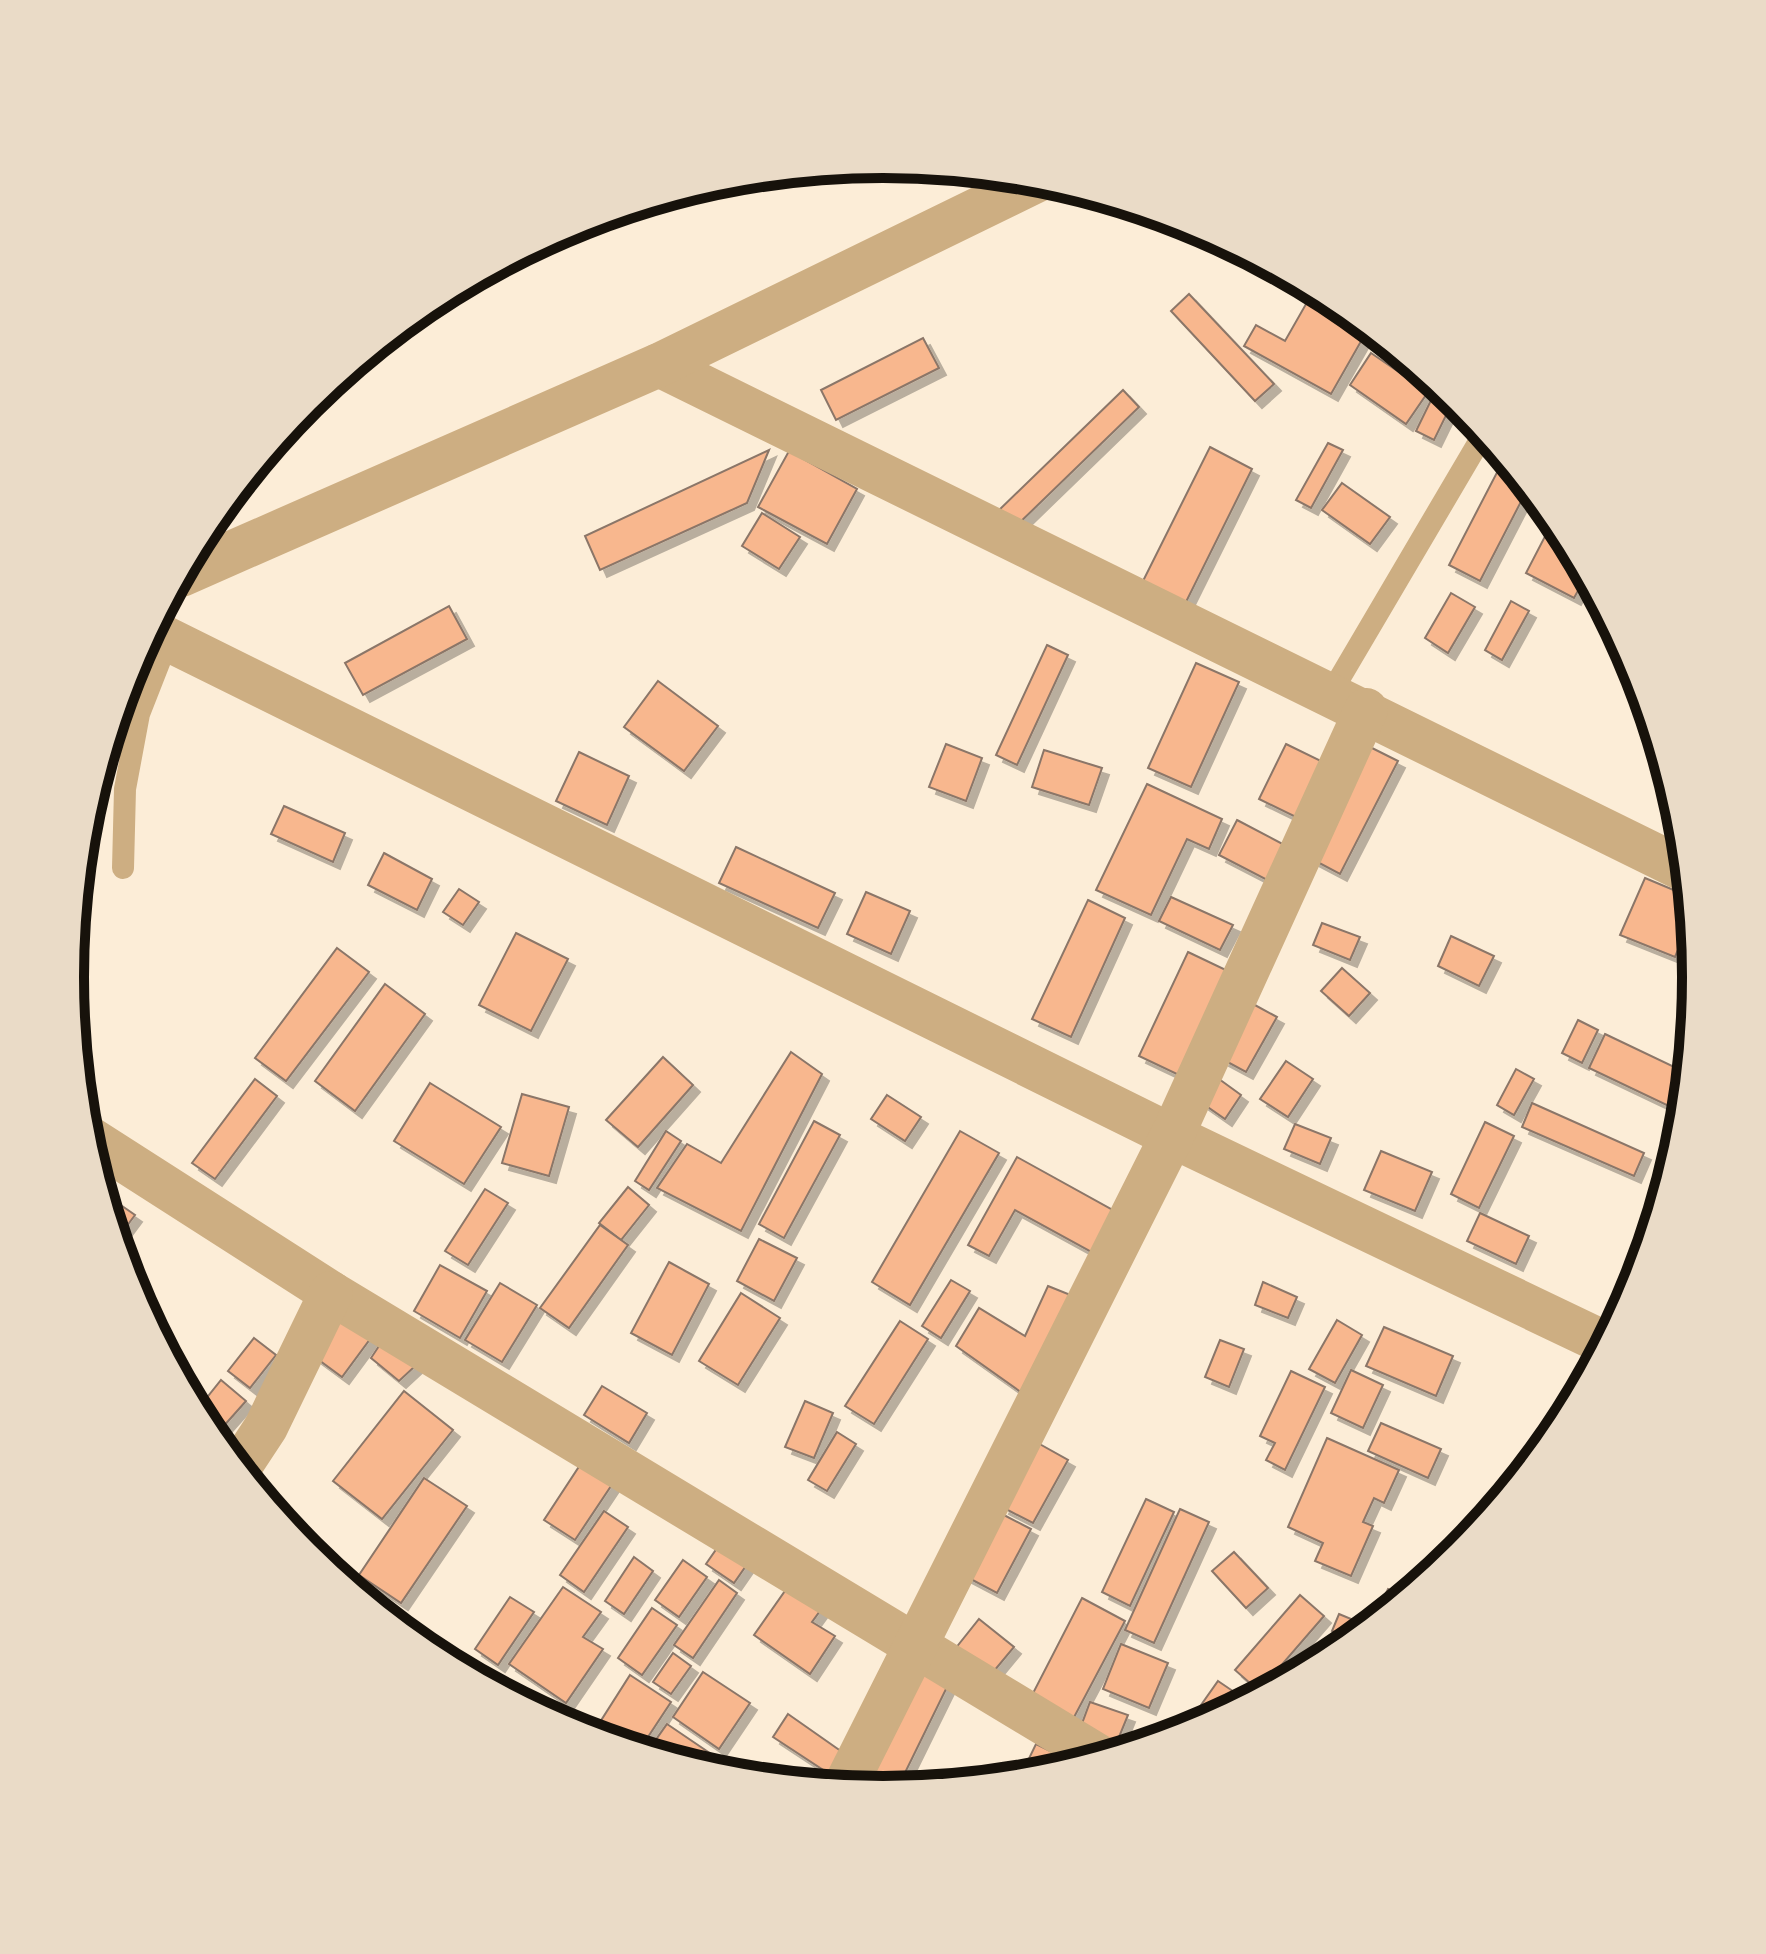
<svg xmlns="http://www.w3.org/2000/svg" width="1766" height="1954" font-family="'Asap Condensed',sans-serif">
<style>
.building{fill:#f8b78e;stroke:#8b7668;stroke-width:2;filter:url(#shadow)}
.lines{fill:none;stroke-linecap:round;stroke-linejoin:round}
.service{stroke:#cdae82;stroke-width:22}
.minor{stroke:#cdae82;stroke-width:44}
.rim{fill:none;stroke:#17120b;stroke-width:10}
</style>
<defs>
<filter id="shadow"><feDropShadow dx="7" dy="7" stdDeviation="0" flood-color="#0004"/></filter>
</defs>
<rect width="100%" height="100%" fill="#fcedd7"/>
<g class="building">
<path d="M1314,290L1335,301L1368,329L1331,394L1244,346L1256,325L1285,341Z"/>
<path d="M1189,294L1274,384L1255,401L1171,311Z"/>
<path d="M923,338L939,368L836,420L821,390Z"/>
<path d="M1371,353L1428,392L1406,424L1350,385Z"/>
<path d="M1412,365L1430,380L1429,382L1409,372Z"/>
<path d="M1438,386L1454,399L1434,440L1416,431Z"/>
<path d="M1123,390L1139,407L1012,530L996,513Z"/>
<path d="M1328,443L1343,450L1311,508L1296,500Z"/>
<path d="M1210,447L1252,469L1184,606L1141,585Z"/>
<path d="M769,450L747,503L600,570L585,536Z"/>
<path d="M789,451L857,489L827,544L758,507Z"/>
<path d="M1504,459L1528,488L1480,581L1449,565Z"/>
<path d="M1342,483L1390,517L1370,544L1322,510Z"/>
<path d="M762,513L800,537L779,569L742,546Z"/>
<path d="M1554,519L1586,576L1574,598L1526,573Z"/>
<path d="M1451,593L1475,607L1448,653L1425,638Z"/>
<path d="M1511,601L1529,611L1502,660L1485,650Z"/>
<path d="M449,606L467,639L363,695L345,663Z"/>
<path d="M1047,645L1068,655L1017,765L996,755Z"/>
<path d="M1196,663L1239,682L1191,787L1148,768Z"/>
<path d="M658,681L718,726L684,771L624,727Z"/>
<path d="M946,744L982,758L966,801L929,787Z"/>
<path d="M1286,744L1329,765L1302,820L1259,799Z"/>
<path d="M1366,745L1398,761L1340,874L1308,857Z"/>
<path d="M1044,750L1102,768L1089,805L1032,787Z"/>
<path d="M579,752L629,776L607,825L556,801Z"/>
<path d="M1147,784L1222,819L1209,849L1187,839L1151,915L1096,890Z"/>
<path d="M284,806L345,833L333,862L271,834Z"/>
<path d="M1237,820L1292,849L1273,883L1219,855Z"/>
<path d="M736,847L835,893L818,928L719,883Z"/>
<path d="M384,853L432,879L417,910L368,885Z"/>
<path d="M1645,878L1688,896L1690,921L1675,957L1620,935Z"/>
<path d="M459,889L479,902L463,925L443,912Z"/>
<path d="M866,892L910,911L891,954L847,934Z"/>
<path d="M1171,897L1233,925L1220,950L1159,921Z"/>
<path d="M1088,900L1125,918L1071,1037L1032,1019Z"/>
<path d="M1322,923L1360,937L1350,960L1313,945Z"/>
<path d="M516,933L568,959L531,1031L479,1005Z"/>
<path d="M1451,936L1494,956L1479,986L1438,966Z"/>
<path d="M337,948L369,972L286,1081L255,1058Z"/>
<path d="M1188,952L1230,972L1181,1076L1139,1056Z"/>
<path d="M1342,968L1370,993L1349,1016L1321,991Z"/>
<path d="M385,984L425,1014L355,1111L315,1081Z"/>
<path d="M1253,1004L1277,1017L1246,1072L1222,1059Z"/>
<path d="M1578,1020L1598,1030L1582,1063L1562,1053Z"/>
<path d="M1605,1034L1687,1073L1685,1088L1675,1109L1589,1068Z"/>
<path d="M791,1052L822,1074L741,1231L657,1188L687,1144L721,1163Z"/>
<path d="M663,1057L693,1085L638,1147L606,1120Z"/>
<path d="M1286,1061L1313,1079L1288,1117L1260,1099Z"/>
<path d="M1516,1069L1534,1079L1514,1115L1497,1105Z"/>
<path d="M255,1079L277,1096L215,1179L192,1163Z"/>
<path d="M1219,1079L1241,1095L1225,1119L1202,1103Z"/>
<path d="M430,1083L501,1127L464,1184L394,1141Z"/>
<path d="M522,1094L569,1107L549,1176L502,1163Z"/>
<path d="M887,1095L921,1117L905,1141L871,1119Z"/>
<path d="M1532,1103L1644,1153L1634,1176L1522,1127Z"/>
<path d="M814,1121L840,1135L784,1238L759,1224Z"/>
<path d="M1485,1122L1514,1136L1479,1208L1451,1194Z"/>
<path d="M1295,1124L1331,1138L1320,1164L1284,1149Z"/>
<path d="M666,1131L681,1141L649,1190L635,1181Z"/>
<path d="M960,1131L999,1153L910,1305L872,1282Z"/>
<path d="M1381,1151L1432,1172L1415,1211L1364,1190Z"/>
<path d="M1017,1157L1118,1213L1095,1254L1015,1210L989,1256L968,1245Z"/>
<path d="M628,1187L649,1205L621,1240L599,1223Z"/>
<path d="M485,1189L508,1203L468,1265L445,1251Z"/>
<path d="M112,1199L135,1215L117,1239L107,1206Z"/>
<path d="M1480,1213L1529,1236L1516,1264L1467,1241Z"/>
<path d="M600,1225L628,1245L569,1328L540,1308Z"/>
<path d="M759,1239L797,1258L774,1301L737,1281Z"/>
<path d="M669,1262L709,1284L672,1355L631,1333Z"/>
<path d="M440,1265L487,1291L460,1338L414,1311Z"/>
<path d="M951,1280L970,1291L941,1338L922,1326Z"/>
<path d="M1263,1282L1297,1297L1288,1318L1255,1305Z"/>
<path d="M500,1283L537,1305L502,1362L465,1340Z"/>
<path d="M1048,1286L1078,1298L1032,1400L956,1346L979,1308L1025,1336Z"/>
<path d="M741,1293L780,1318L738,1385L699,1361Z"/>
<path d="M341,1305L376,1331L342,1377L308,1352Z"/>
<path d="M1337,1320L1362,1335L1335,1383L1309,1369Z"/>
<path d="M900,1321L928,1339L874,1424L845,1406Z"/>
<path d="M1384,1327L1453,1356L1436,1396L1366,1366Z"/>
<path d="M389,1331L427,1355L399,1381L371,1358Z"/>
<path d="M254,1338L276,1355L250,1388L228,1371Z"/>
<path d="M1220,1340L1244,1349L1229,1387L1205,1377Z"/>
<path d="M1351,1370L1383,1385L1363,1428L1331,1413Z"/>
<path d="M1291,1371L1325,1387L1285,1470L1266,1460L1275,1443L1260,1436Z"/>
<path d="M221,1380L246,1401L214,1437L197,1410Z"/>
<path d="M602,1386L647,1413L629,1443L584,1415Z"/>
<path d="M404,1391L453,1430L382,1519L333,1481Z"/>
<path d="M805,1401L833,1413L814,1458L785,1447Z"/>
<path d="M1381,1423L1441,1449L1428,1478L1368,1451Z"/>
<path d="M837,1432L856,1444L827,1491L808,1480Z"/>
<path d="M1540,1433L1551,1438L1518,1478Z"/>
<path d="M1327,1438L1399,1470L1384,1503L1374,1498L1363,1522L1373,1526L1351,1576L1315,1561L1323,1543L1288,1527Z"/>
<path d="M1036,1442L1068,1460L1033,1523L1002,1507Z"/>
<path d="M584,1459L615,1480L575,1540L544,1520Z"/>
<path d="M424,1478L467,1506L401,1603L359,1575Z"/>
<path d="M1146,1499L1174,1512L1130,1606L1102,1592Z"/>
<path d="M1180,1509L1209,1522L1154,1643L1125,1630Z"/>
<path d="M604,1511L628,1527L584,1592L560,1575Z"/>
<path d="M1000,1513L1031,1529L997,1593L965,1576Z"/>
<path d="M722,1541L750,1560L734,1583L706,1564Z"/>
<path d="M312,1550L349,1569L343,1580L310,1554Z"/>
<path d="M1234,1552L1268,1588L1246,1608L1212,1571Z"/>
<path d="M634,1557L653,1571L624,1614L605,1601Z"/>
<path d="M683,1560L707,1577L679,1617L655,1600Z"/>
<path d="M719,1580L737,1593L693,1658L674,1645Z"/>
<path d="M792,1581L825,1604L812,1622L835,1636L810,1674L754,1635Z"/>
<path d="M563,1587L601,1612L583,1637L603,1649L566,1703L509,1664Z"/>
<path d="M1388,1589L1403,1597L1371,1623Z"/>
<path d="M1300,1595L1324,1616L1259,1691L1235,1670Z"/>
<path d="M510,1597L534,1612L498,1665L475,1649Z"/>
<path d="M1082,1598L1125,1621L1072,1721L1030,1699Z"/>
<path d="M652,1608L677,1625L642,1675L618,1658Z"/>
<path d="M1339,1614L1356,1621L1349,1638L1332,1631Z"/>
<path d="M979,1619L1014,1647L989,1677L955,1649Z"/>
<path d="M1333,1642L1341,1648L1320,1661Z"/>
<path d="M1121,1644L1168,1663L1149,1708L1103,1689Z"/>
<path d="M673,1653L691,1666L671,1694L653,1682Z"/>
<path d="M911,1667L948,1685L897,1789L851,1787Z"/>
<path d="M703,1672L750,1703L719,1749L673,1717Z"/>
<path d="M630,1675L671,1702L640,1749L613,1740L595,1730Z"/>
<path d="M496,1676L526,1692L521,1701L491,1685Z"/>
<path d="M1218,1681L1246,1700L1182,1732Z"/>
<path d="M1090,1702L1128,1715L1117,1742L1080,1729Z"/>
<path d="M553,1711L579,1728L578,1730L549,1716Z"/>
<path d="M788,1714L845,1754L831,1775L773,1737Z"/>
<path d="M667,1724L720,1760L713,1771L648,1751Z"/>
<path d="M1036,1744L1077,1764L1020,1777Z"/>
</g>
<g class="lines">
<g class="service">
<path d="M1331,693L1480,440"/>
<path d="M123,868L125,789L139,714L168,640"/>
</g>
<g class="minor">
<path d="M659,365L1685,870"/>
<path d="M181,575L659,365L1040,179"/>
<path d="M151,631L1172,1136L1605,1343"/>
<path d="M86,1136L331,1293L1100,1757"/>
<path d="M239,1468L266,1427L331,1293"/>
<path d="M845,1786L1172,1136L1366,710"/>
</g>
</g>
<path d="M0 0H1766V1954H0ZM84 977a799 799 0 1 1 1598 0a799 799 0 1 1-1598 0Z" fill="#eadbc7" fill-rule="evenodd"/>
<path class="rim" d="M84 977a799 799 0 1 1 1598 0a799 799 0 1 1-1598 0Z"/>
</svg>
